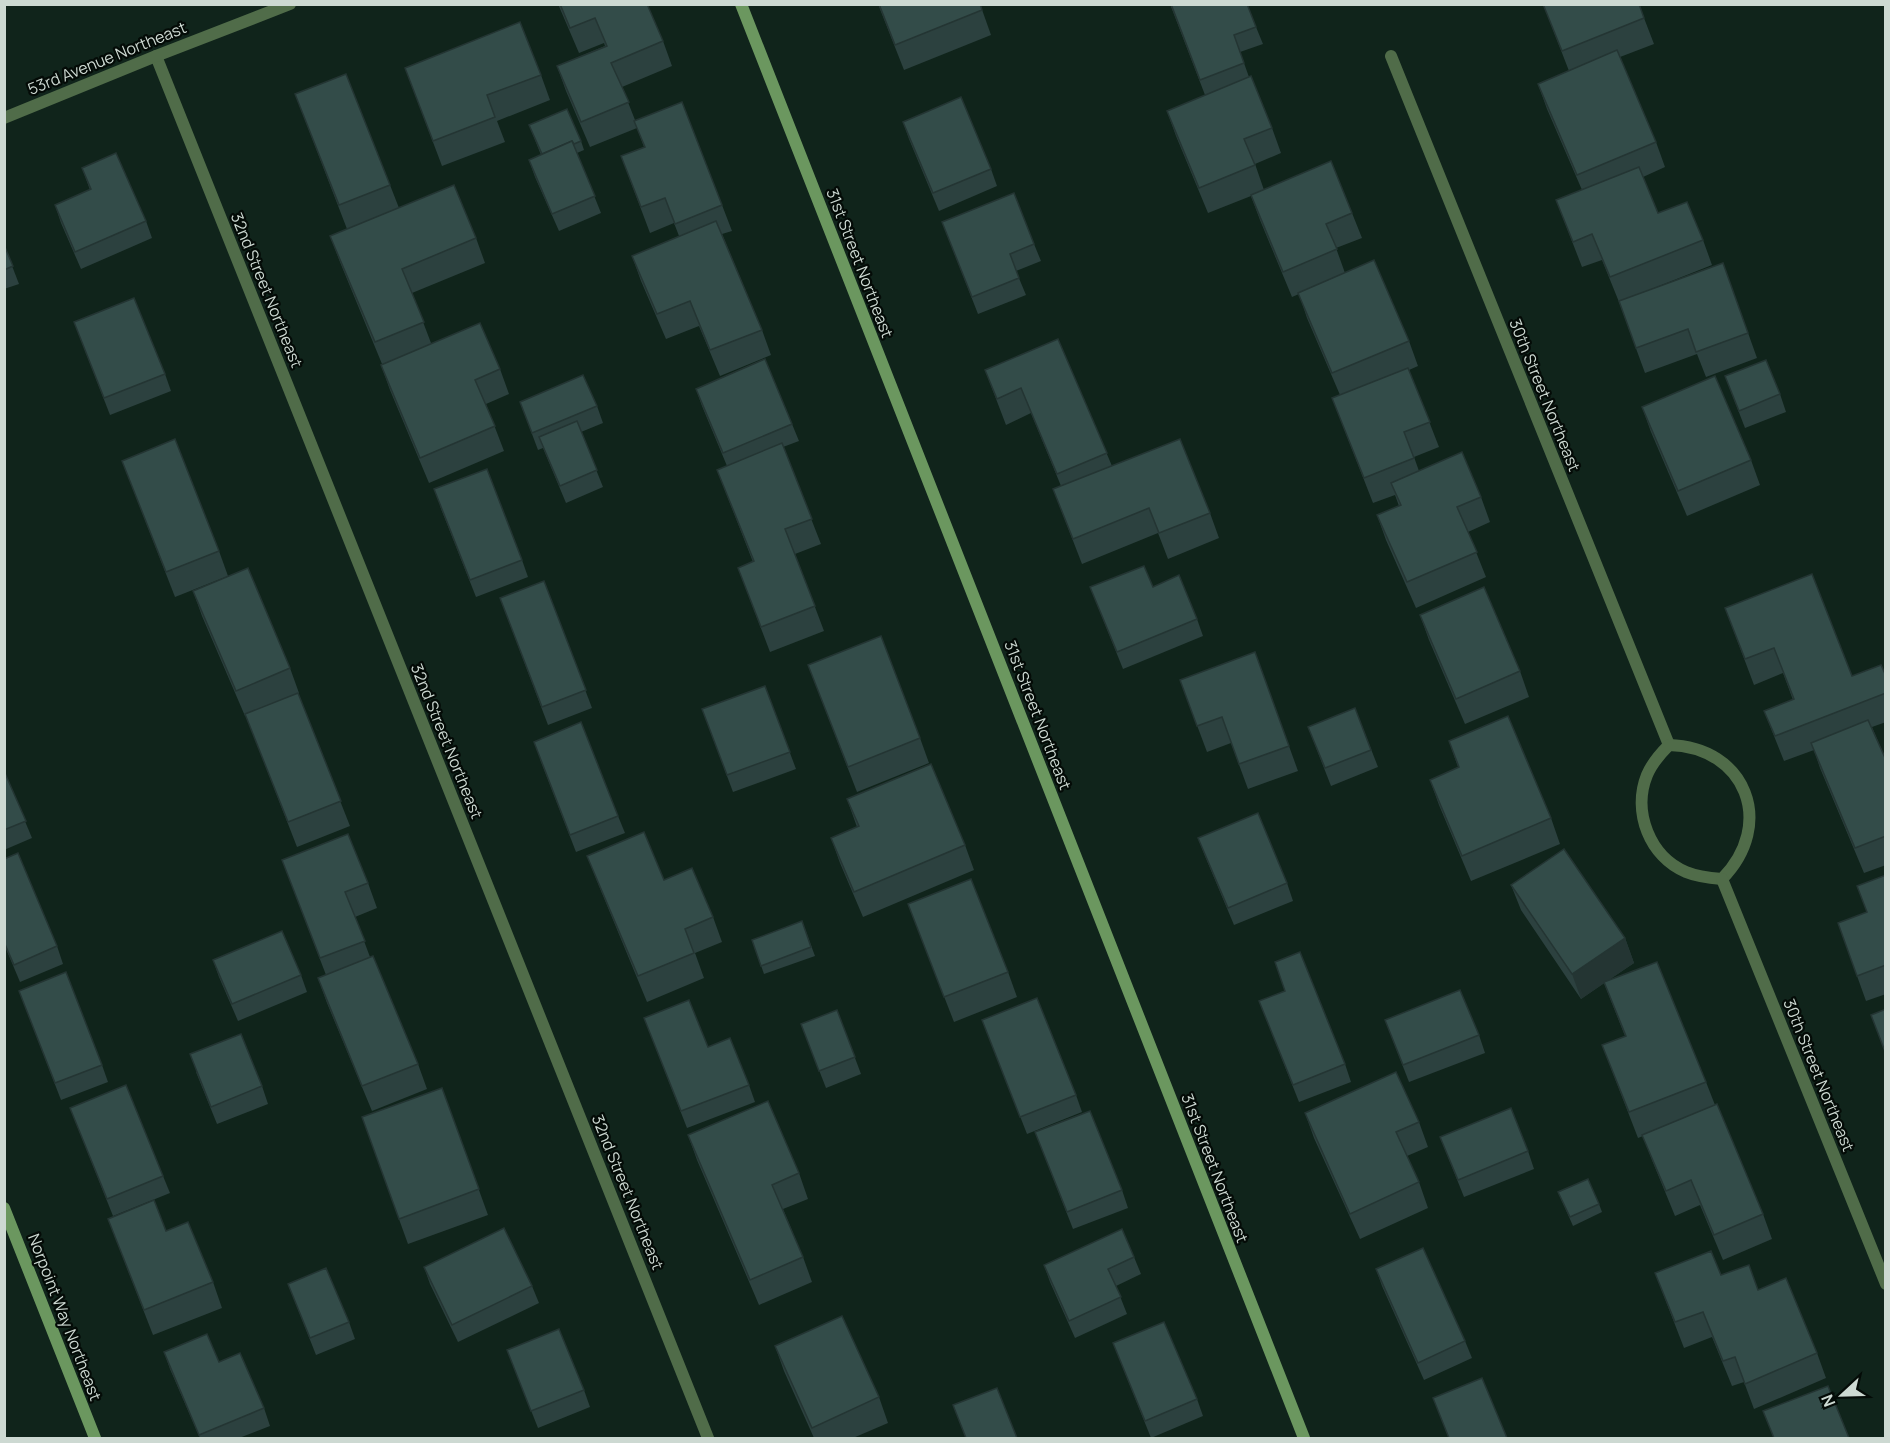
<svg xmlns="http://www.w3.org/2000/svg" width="1890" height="1443" font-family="Manrope,sans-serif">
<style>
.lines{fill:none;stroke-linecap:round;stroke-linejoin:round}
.street{stroke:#506c49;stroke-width:12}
.secondary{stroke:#6b975f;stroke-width:12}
.wall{fill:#2c413f}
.shaded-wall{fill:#243533}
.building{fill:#334c49;stroke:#243533;stroke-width:1.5}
.labels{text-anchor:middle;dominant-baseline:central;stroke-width:4.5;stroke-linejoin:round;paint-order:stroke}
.street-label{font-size:16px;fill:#cdd9d2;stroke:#040b07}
</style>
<rect width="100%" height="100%" fill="#10241b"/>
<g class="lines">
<g class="street">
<path d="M156,56L708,1438"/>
<path d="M1391,56L1669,745"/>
<path d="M4,118L156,56L290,4"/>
<path d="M1669,745C1746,747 1776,824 1722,879C1710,878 1698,877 1686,872C1650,857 1632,812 1647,775C1652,763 1660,754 1669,745Z"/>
<path d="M1722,879L1886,1284"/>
</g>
<g class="secondary">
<path d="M741,4L1304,1438"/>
<path d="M4,1208L95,1438"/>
</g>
</g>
<g class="wall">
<path d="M558,4H647L663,41L672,66L622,87L635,120L722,205L732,231L722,234L762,330L771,355L720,376L699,326L666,339L641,281L632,256L679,236L674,223L650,233L621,156L644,147L637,128L590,147L566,91L557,66L605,46L604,43L579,53Z"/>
<path d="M878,4H980L991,35L904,70Z"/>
<path d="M1170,4L1256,27L1263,44L1240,52L1249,77L1272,128L1281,153L1255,164L1264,190L1352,213L1362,238L1336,248L1345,273L1409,341L1418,366L1409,370L1439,447L1414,457L1419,471L1481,497L1490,522L1468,532L1486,577L1416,608L1386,540L1377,515L1399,506L1395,495L1373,503L1332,398L1340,395L1307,318L1299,294L1292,297L1260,220L1251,196L1208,213L1176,136L1167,111L1205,95Z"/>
<path d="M1543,4L1644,18L1654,44L1620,57L1656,142L1665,167L1643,177L1658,213L1703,240L1712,265L1644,292L1723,263L1757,358L1706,377L1697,354L1645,373L1619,302L1602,260L1582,267L1556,200L1582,190L1547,109L1538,84L1569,71Z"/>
<path d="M405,68L541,75L550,100L497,121L505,142L442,166Z"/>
<path d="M295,94L390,185L399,208L476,238L485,263L412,293L431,343L500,369L509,394L486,404L504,451L429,483L390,390L381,365L382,364L340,262L330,236L347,229Z"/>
<path d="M903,122L991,169L997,186L939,211L909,139Z"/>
<path d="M529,125L581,141L584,150L577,153L601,213L559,231L535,177L529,160L541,155Z"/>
<path d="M82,168L146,221L152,238L81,269L61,223L55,205L90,190Z"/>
<path d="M942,222L1034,244L1041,261L1016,271L1026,295L978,314Z"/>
<path d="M4,245L19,284L4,289Z"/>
<path d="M74,322L165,374L171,391L110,415Z"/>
<path d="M1058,339L1112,466L1210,513L1219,538L1168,559L1158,533L1082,564L1053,489L1061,486L1031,413L1006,425L985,370Z"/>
<path d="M1725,376L1780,394L1786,412L1745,428Z"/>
<path d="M696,389L792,424L799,441L783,447L821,544L795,554L824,631L770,652L738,568L753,562L717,470L727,466L702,406Z"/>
<path d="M520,402L597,406L603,423L581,432L603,487L566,503L543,448L538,450Z"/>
<path d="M1642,407L1751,460L1760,485L1687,516L1651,432Z"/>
<path d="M122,461L219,551L228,576L175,597Z"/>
<path d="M440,506L522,560L528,577L476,597Z"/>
<path d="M544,581L592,708L548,725L500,598Z"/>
<path d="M1090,587H1153L1197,619L1203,636L1123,669Z"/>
<path d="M193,591L290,668L299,693L298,694L350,826L297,847L246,716H245L202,616Z"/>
<path d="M1725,608L1852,676H1886V722L1872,727L1886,760V865L1864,873L1820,768L1814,750L1784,761L1764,711L1793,700L1783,673L1754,685Z"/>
<path d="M1420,615L1520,671L1529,697L1465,724L1429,640Z"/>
<path d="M1255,652L1298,771L1248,789L1231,743L1207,752L1180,680Z"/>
<path d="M808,665L920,738L929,763L857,792Z"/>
<path d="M765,686L796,769L733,792L702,709Z"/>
<path d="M1355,708L1378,767L1331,786L1308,727Z"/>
<path d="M1449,741L1551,818L1560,844L1471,881L1439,805L1430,780L1458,767Z"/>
<path d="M540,759L618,816L625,833L576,852Z"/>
<path d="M4,771L32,838L4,850Z"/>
<path d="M847,799L965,845L974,870L863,917L840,863L831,838L857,827Z"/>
<path d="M1198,838L1287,883L1293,901L1234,925L1205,856Z"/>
<path d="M587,856L664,880L713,917L722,942L695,953L704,978L647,1002L597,881Z"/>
<path d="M4,859L57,946L63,964L20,982L4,944Z"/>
<path d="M282,860L368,883L377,908L355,917L370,957L418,1064L427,1089L372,1111L327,1003L318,978L326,975Z"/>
<path d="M1886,875V994L1866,1001L1838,923L1867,913Z"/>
<path d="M1511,885L1625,938L1634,963L1607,981L1706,1082L1715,1105L1763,1214L1772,1239L1723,1260L1700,1205L1675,1216L1652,1160L1643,1136L1638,1138L1602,1045L1625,1036L1604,983L1581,999L1521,910Z"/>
<path d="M908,904L1008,972L1017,997L954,1022Z"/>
<path d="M802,921L815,956L764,974L752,940Z"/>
<path d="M213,960L301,975L307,992L238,1021L219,977Z"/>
<path d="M19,991L102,1065L108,1082L61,1100Z"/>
<path d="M1285,991L1345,1064L1351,1082L1299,1102L1259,1001Z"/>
<path d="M837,1010L861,1074L826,1088L801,1024Z"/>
<path d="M644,1018L708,1047L749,1085L755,1102L687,1128Z"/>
<path d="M1385,1020L1479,1035L1485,1053L1409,1082Z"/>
<path d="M989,1037L1076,1095L1082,1112L1027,1134Z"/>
<path d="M196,1072L262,1086L268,1104L217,1124Z"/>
<path d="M442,1088L488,1215L408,1244L362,1117Z"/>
<path d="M70,1108L163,1176L170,1193L113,1216Z"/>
<path d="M1305,1113L1419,1122L1428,1147L1407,1156L1419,1182L1428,1208L1360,1239L1314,1138Z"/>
<path d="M1035,1132L1122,1190L1128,1208L1073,1229Z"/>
<path d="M688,1135L799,1173L808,1199L783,1209L803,1257L812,1282L759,1305L697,1160Z"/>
<path d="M1440,1137L1528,1151L1534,1169L1464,1197Z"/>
<path d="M1558,1192L1599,1204L1602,1212L1573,1226Z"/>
<path d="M108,1219L166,1231L213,1282L222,1308L153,1335Z"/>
<path d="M1134,1257L1141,1274L1116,1286L1127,1314L1075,1338L1050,1282L1044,1265Z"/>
<path d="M424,1267L532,1286L539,1303L458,1342L430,1284Z"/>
<path d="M1376,1269L1465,1341L1472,1358L1424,1380L1382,1286Z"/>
<path d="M1655,1273L1721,1275L1758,1290L1817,1353L1826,1378L1754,1409L1744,1382L1732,1386L1712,1337L1684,1348Z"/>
<path d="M288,1284L349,1322L355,1339L316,1355Z"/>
<path d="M1113,1343L1197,1399L1203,1416L1151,1438Z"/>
<path d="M775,1346L879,1397L888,1423L853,1438H814L784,1371Z"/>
<path d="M507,1350L584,1390L590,1407L538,1428Z"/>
<path d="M164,1352L219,1362L264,1408L270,1426L239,1438H200L170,1369Z"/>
</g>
<path class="shaded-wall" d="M1625,938L1634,963L1581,999L1572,974Z"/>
<g class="building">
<path d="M560,4H647L663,41L611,63L629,102L581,122L557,66L607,46L595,18L570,28Z"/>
<path d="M879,4H980L982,10L895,45Z"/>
<path d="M1171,4H1247L1256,27L1234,35L1244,63L1200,80Z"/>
<path d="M1543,4H1639L1644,18L1562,51Z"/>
<path d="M520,22L541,75L487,95L495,117L433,141L405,68Z"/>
<path d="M1617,50L1656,142L1577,175L1538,84Z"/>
<path d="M346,74L390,185L339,205L295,94Z"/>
<path d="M1251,76L1272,128L1244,139L1255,165L1199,188L1167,111Z"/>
<path d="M961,97L991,169L933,193L903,122Z"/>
<path d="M682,102L722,205L675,224L665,198L641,207L621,156L645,147L634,121Z"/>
<path d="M567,109L581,141L574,144L572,141L542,154L529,125Z"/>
<path d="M572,141L595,196L552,214L529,160Z"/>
<path d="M116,153L146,221L75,252L55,205L91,189L82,168Z"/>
<path d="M1331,161L1352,213L1326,224L1337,249L1283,272L1251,195Z"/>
<path d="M1639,167L1658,213L1687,202L1703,240L1610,277L1592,234L1573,242L1556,200Z"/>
<path d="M454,185L476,238L402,269L424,322L375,342L330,236Z"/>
<path d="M1014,193L1034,244L1010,254L1019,278L972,297L942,222Z"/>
<path d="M716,221L762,330L710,350L690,301L657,314L632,256Z"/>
<path d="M4,245L13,266L4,270Z"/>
<path d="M1374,260L1409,341L1332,373L1298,293Z"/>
<path d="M1723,263L1748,333L1696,352L1688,329L1636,348L1619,301Z"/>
<path d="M134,298L165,374L104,398L74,322Z"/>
<path d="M480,323L500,369L475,380L495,426L420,458L381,365Z"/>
<path d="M1058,339L1107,453L1057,474L1021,388L997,399L985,370Z"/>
<path d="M765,359L792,424L723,453L696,389Z"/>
<path d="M1766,360L1780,394L1739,411L1725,376Z"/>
<path d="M1408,368L1430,422L1404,432L1414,458L1364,478L1332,398Z"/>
<path d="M583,375L597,406L532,433L520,402Z"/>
<path d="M1715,376L1751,460L1678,491L1642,407Z"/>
<path d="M577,421L597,470L560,486L539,437Z"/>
<path d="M175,439L219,551L166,572L122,461Z"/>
<path d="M1180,439L1210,513L1159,533L1149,508L1073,539L1053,489Z"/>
<path d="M782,443L812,519L785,529L815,606L761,627L738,568L754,561L717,470Z"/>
<path d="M1462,452L1481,497L1457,507L1477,552L1407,582L1377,515L1401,505L1391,483Z"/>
<path d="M487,469L522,560L470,580L434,489Z"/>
<path d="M1144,566L1153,587L1179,575L1197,619L1117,652L1090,587Z"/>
<path d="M248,568L290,668L236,691L193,591Z"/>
<path d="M1812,574L1852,676L1881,665L1886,676V693L1775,736L1764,711L1794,699L1774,648L1745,659L1725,608Z"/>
<path d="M544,581L586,690L542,707L500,598Z"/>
<path d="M1484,587L1520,671L1456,699L1420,615Z"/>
<path d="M881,636L920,738L848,767L808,665Z"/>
<path d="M1255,652L1289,746L1239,764L1222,717L1197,726L1180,680Z"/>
<path d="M765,686L790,752L727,775L702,709Z"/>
<path d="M298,693L341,801L288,822L245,714Z"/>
<path d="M1355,708L1371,750L1325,768L1308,727Z"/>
<path d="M1508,716L1551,818L1462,856L1430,780L1459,767L1449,741Z"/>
<path d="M1868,720L1886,760V836L1855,848L1811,743Z"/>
<path d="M581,722L618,816L570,835L534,742Z"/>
<path d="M931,764L965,845L854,892L831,838L859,826L847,799Z"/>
<path d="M4,771L26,821L4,830Z"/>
<path d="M1258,813L1287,883L1228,908L1198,838Z"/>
<path d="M644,832L664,880L692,868L713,917L685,929L694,953L638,976L587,856Z"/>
<path d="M348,834L368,883L345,892L365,941L320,958L282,860Z"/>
<path d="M1564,849L1625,938L1572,974L1511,885Z"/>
<path d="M18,853L57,946L14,965L4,942V859Z"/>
<path d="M1886,875V965L1857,976L1838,923L1867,912L1857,886Z"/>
<path d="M971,879L1008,972L944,997L908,904Z"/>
<path d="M802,921L811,947L761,966L752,940Z"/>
<path d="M282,931L301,975L232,1004L213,960Z"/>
<path d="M1300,952L1345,1064L1293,1085L1259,1001L1285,991L1275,962Z"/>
<path d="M373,956L418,1064L362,1086L318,978Z"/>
<path d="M1657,962L1706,1082L1629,1112L1602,1045L1626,1036L1604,982Z"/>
<path d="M66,972L102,1065L55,1083L19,991Z"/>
<path d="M1460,990L1479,1035L1403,1065L1385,1020Z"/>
<path d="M1037,998L1076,1095L1020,1117L982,1020Z"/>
<path d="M689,1000L708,1047L730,1038L749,1085L681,1111L644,1018Z"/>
<path d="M1886,1009V1054L1871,1015Z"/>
<path d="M837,1010L855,1057L819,1071L801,1024Z"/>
<path d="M241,1034L262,1086L211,1107L190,1054Z"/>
<path d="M1396,1072L1419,1122L1396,1132L1419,1182L1350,1214L1305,1113Z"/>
<path d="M126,1085L163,1176L107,1199L70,1108Z"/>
<path d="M442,1088L479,1189L399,1219L362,1117Z"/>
<path d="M768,1101L799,1173L772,1185L803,1257L750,1280L688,1135Z"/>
<path d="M1717,1104L1763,1214L1714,1235L1691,1180L1666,1191L1642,1135Z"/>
<path d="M1511,1108L1528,1151L1458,1180L1440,1137Z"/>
<path d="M1090,1111L1122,1190L1067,1212L1035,1132Z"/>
<path d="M1588,1179L1599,1204L1570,1217L1558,1192Z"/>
<path d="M154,1200L166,1231L188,1222L213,1282L144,1310L108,1219Z"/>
<path d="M504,1228L532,1286L452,1325L424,1267Z"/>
<path d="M1122,1229L1134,1257L1108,1269L1121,1297L1069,1321L1044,1265Z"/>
<path d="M1423,1248L1465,1341L1418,1363L1376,1269Z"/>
<path d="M1711,1251L1721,1275L1749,1265L1758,1290L1786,1278L1817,1353L1745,1384L1735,1357L1723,1361L1703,1312L1675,1322L1655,1273Z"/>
<path d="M326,1268L349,1322L310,1338L288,1284Z"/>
<path d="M842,1316L879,1397L812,1428L775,1346Z"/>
<path d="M1164,1322L1197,1399L1145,1421L1113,1343Z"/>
<path d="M559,1329L584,1390L531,1411L507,1350Z"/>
<path d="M207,1334L219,1362L240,1353L264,1408L199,1435L164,1352Z"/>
<path d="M1482,1378L1507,1438H1449L1433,1398Z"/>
<path d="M1828,1386L1849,1438H1774L1763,1411Z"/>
<path d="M997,1388L1017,1438H966L953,1405Z"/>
</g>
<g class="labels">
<g class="street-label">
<text transform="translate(107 58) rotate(-22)">53rd Avenue Northeast</text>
<text transform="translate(860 263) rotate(69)">31st Street Northeast</text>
<text transform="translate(267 290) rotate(68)">32nd Street Northeast</text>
<text transform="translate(1545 395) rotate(68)">30th Street Northeast</text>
<text transform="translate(1038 715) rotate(69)">31st Street Northeast</text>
<text transform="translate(447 741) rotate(68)">32nd Street Northeast</text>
<text transform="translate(1819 1075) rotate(68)">30th Street Northeast</text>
<text transform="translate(1215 1168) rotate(69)">31st Street Northeast</text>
<text transform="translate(628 1192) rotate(68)">32nd Street Northeast</text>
<text transform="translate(65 1317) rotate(69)">Norpoint Way Northeast</text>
</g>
</g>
<rect width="1890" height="1443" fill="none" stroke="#cdd9d2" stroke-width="12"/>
<g transform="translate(1842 1395) rotate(248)" stroke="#040b07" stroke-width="4.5" paint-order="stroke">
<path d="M0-4.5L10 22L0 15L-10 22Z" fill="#cdd9d2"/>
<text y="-9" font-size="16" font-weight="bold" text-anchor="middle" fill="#cdd9d2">N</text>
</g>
</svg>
